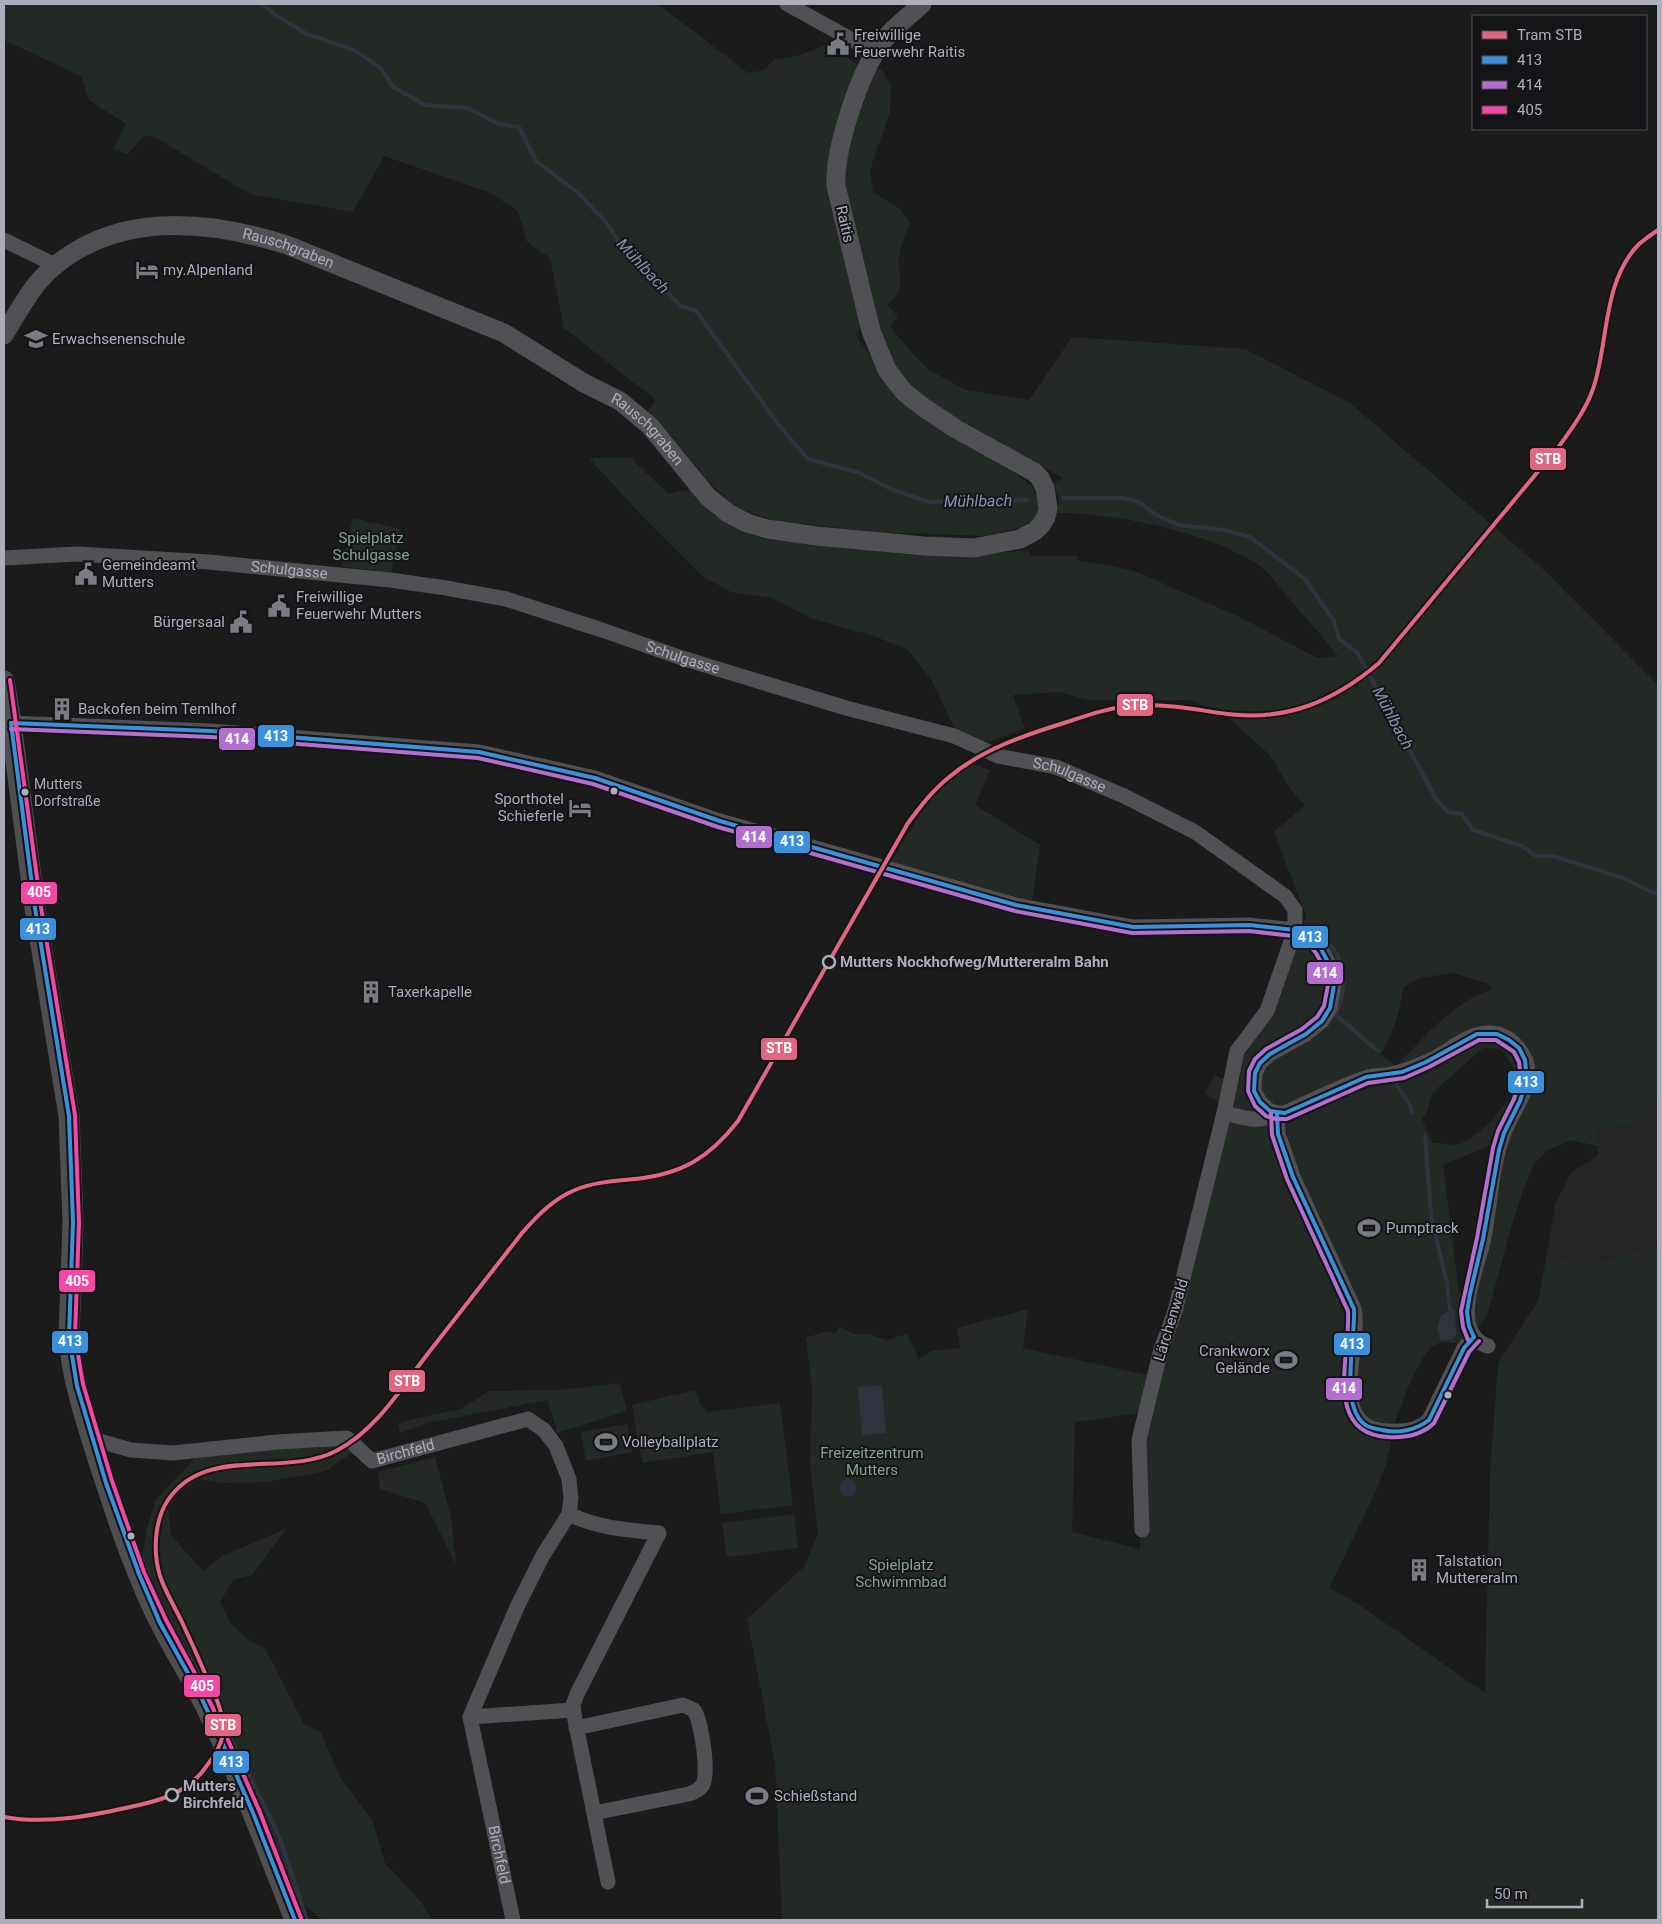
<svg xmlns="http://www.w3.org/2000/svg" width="1662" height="1924" font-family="Roboto,sans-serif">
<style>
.built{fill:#252527}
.green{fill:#232a25;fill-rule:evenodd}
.water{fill:#2e333d}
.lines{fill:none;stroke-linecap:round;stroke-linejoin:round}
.stream{stroke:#2e333d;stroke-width:4}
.minor{stroke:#515155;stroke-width:15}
.tertiary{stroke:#515155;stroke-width:19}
.secondary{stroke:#4f4f52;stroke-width:21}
.bus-1-casing{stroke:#151517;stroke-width:8}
.bus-2-casing{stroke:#151517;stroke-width:8}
.bus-3-casing{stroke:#151517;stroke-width:8}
.bus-1{stroke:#3a90db;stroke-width:4}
.bus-2{stroke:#b36fd0;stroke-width:4}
.bus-3{stroke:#f346a5;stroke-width:4}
.tram-1-casing{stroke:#151517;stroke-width:8}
.tram-1{stroke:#e06681;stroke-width:4}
.bus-dot{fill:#adaebb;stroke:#151517;stroke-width:2}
.stop-dot{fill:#151517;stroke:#adaebb;stroke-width:2.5}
.labels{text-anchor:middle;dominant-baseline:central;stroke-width:4;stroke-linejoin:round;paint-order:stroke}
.bus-label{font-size:14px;fill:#adaebb;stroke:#151517;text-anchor:start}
.poi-label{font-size:15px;fill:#adaebb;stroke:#151517;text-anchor:start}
.street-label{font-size:15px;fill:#adaebb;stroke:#151517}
.park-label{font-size:15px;fill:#84a68e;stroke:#151517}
.stop-label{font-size:15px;font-weight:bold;fill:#adaebb;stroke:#151517;text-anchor:start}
.water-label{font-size:16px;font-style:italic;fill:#8593b5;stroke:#151517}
.line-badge{stroke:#151517;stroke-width:2}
.badge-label{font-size:14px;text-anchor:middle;font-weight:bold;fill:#fff}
</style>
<rect width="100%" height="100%" fill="#1b1b1b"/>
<path class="built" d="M1658,1101V1243L1647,1248L1583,1266L1547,1254L1555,1204L1571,1173L1598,1155L1596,1130L1632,1124Z"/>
<g class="green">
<path d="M4,4H658L748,73L764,70L775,59L797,56L826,45L863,68L882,69L891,86L890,112L870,170L873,192L899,208L910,223C906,234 900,247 899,258C898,279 908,290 887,304L898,317L890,326L911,352L929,370L966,390L1029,400L1072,337L1245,349L1350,403L1544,570L1658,685V1101L1632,1124L1597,1130V1146L1571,1140L1548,1150L1534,1164L1523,1191L1513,1221L1487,1316C1482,1324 1464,1341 1455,1343C1450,1343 1444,1342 1439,1343C1420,1349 1401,1405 1395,1424L1403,1422L1392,1439L1385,1467L1374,1495L1329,1588L1358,1604L1485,1693L1490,1474L1498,1363L1538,1301L1547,1254L1583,1266L1647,1248L1658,1243V1920H782L775,1763L747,1619L805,1566L818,1534L810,1465L812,1388L806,1338L823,1332L836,1333L839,1326L854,1334H868L886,1340L907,1334L919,1359L931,1351L960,1348L957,1328L1028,1309L1023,1348L1147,1375L1139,1413L1075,1422L1072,1532L1140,1549L1143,1439L1222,1125L1244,1056L1271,1015L1299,940L1306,916L1274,832L1305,805L1291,790L1270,755L1223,713L1189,700H1088L1059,692L1013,695L1025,729L983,744L956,731L931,679L908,650L874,636L810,618L773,598L731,592L702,576L642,516L589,458H631L668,494L690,489L714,515L736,528L763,539L912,555L976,557L1003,552L1028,551L1031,556H1077V560L1132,570L1238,616L1317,658L1338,656C1321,636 1304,615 1286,595C1279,587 1272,576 1264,569C1219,534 1113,512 1057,513L1059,501L1054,483L1063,478L929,403C922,397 913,392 908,385C890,366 882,339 875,315L855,334L901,400L1011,469L1032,487L1040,506L1034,519L1020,528L986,536L876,532L772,520L735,507L708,481L671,435L645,415L656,400L564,328L550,258L527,242L518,211L489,192L384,156L353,212L250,194L155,137L144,136L128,154L113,149L126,124L89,100L81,76L4,40ZM1454,973L1488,984L1491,990C1452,1002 1424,1038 1396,1066L1380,1055C1394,1034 1399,1011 1404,987L1420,978ZM1483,1048L1501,1049C1508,1059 1518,1069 1516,1083C1513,1100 1476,1141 1459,1144C1451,1146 1440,1143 1432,1143L1422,1119L1427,1112L1432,1093ZM1492,1145L1476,1244L1463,1294L1459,1292L1443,1165Z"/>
<path d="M353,518L401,529L391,573L342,566Z"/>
<path d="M972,764L990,770L975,805L1040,845L1032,901L890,863L924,808L944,784Z"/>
<path d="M1214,1076L1226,1080L1222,1104L1205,1094Z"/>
<path d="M620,1383L627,1411L557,1433L548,1400L432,1422L400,1433L398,1424L413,1419L461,1409L489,1391L561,1390Z"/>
<path d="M695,1390L701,1405L708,1412L780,1403L793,1505L721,1514L713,1452L643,1463L638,1443L632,1405Z"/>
<path d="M627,1424L632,1452L586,1461L581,1432Z"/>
<path d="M337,1441L353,1452L326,1471L266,1482L223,1483L199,1479L178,1494L168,1509L171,1535L203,1571L222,1556L286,1529L252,1575L234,1579L220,1602L232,1625L246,1638L266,1650L304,1724L320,1731L340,1777L373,1822L385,1863L421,1902L432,1920H322L294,1896L141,1566L146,1532L155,1501L196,1457Z"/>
<path d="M435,1457L451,1517L456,1564L425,1503L380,1489L378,1472Z"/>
<path d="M794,1514L798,1548L727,1557L722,1523Z"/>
</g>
<g class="water">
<path d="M1450,1310H1455L1456,1336L1452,1340H1441L1437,1330L1440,1317Z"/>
<path d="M882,1385L886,1433L862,1435L858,1387Z"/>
<circle cx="848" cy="1488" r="9"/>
</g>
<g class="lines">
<g class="stream">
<path d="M262,4L277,16L307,34L354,50L381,68L393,87L425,105L468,108L498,124L519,127L536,161L578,193L605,221L626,252L681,306L696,311L778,424L808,459L857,472L891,489L929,502L1027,500"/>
<path d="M1063,498H1123L1139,502L1156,515L1179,525L1224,530L1250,537L1305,579L1334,621L1339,639L1357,652L1436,799L1448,812L1462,814L1473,830L1522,846L1536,856H1553L1623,878L1649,891L1658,894"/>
<path d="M1314,931C1320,936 1327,941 1332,947C1348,966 1345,993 1336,1015L1378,1051"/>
<path d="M1396,1084L1410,1105L1412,1113"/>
<path d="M1425,1135L1431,1216L1447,1283L1450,1310"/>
<path d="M240,1756L279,1836L307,1920"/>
</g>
<g class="minor">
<path d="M787,4L876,53"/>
<path d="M4,240L55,265"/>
<path id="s1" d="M4,558L77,554L209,562L390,580L446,588L506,599L602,630L682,658L846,708L954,736L998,756L1056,767L1124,796L1195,832L1285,896L1295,910V930L1267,1011L1237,1051L1224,1113L1175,1311L1161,1349L1139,1440L1142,1530"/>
<path d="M11,723L211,731L479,752L595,778L720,821L1016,905L1133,927L1249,925L1295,930L1309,936L1321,949L1329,964L1334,985L1330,1008L1322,1021L1306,1034L1270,1054L1260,1063L1255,1073L1254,1091L1260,1102L1270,1111L1277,1113H1285C1311,1101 1338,1087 1365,1078C1373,1075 1382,1076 1391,1074C1407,1071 1423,1064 1437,1057C1454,1047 1470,1032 1491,1033C1511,1034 1528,1054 1528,1074C1527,1095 1511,1114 1504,1133C1492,1163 1490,1205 1484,1237C1479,1263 1462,1300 1469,1326C1472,1336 1478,1343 1488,1346"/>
<path d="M1224,1113C1242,1117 1260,1125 1277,1113"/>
<path d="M1277,1113L1278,1134L1293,1177L1354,1309C1362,1343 1325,1428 1386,1431C1402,1432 1417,1431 1429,1420L1464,1348L1474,1337"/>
<path id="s2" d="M92,1439L131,1450L173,1453L277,1442L347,1438L372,1461L528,1419L544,1430L556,1446L569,1479L571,1498L569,1514L543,1555L517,1607L470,1717L513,1920"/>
<path d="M569,1514C597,1528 627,1530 659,1533L577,1694L573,1705L575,1720L608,1882"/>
<path d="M470,1717L573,1710"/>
<path d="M576,1728L683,1705L694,1710C701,1720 710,1775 702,1786C699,1790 694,1792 689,1794L594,1813"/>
</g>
<path class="tertiary" id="s3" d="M4,335C15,317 25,298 39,281C49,270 61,260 74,252C139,212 218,223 287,245L504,333L584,383L620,401L650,426L708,497L728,513L747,523L767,529L817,536L924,546L974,548L1020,539L1035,531L1041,525L1046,517L1048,508L1045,488L1040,478L1034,472L956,429L923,407L904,392L887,370L871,331L836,186C834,150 860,70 883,41C894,27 909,16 922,4"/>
<path class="secondary" d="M4,681L11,723L35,908L69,1116L73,1222L69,1337C72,1381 87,1423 100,1465C116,1514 132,1563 154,1610C170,1644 190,1674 206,1707C240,1777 267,1848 295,1920"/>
<defs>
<g id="bus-1">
<path d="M11,723L211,731L479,752L595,778L720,821L1016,905L1133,927L1249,925L1295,930L1309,936L1321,949L1329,964L1334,985L1330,1008L1322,1021L1306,1034L1270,1054L1260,1063L1255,1073L1254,1091L1260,1102L1270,1111L1285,1113L1366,1077L1402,1072L1426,1062L1477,1034H1497L1509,1040L1519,1048L1525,1060L1527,1080L1520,1101L1504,1133L1499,1150L1483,1239L1470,1294L1467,1312L1469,1326L1474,1337"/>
<path d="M11,723L35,908L69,1116L73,1222L69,1337L77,1386L106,1483L139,1574L160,1623L200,1695L218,1733L253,1813L295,1920"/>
<path d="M1277,1113L1278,1134L1293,1177L1354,1309C1356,1339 1338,1409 1367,1426C1371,1428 1378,1429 1382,1430C1398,1434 1416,1430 1429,1420L1464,1348L1474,1337"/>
</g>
<g id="bus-2">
<path d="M11,729L211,737L478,758L593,784L718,827L1015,911L1132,933L1249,931L1293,936L1305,941L1316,953L1323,966L1328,985L1324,1006L1317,1017L1302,1029L1266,1049L1255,1059L1249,1071L1248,1091L1255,1106L1266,1116L1276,1119H1287L1368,1083L1404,1078L1429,1067L1479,1040H1496L1514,1052L1519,1062L1521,1079L1514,1099L1498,1131L1493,1148L1477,1238L1461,1311L1463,1327L1468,1340"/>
<path d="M1271,1113L1272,1135L1287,1179L1348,1311C1351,1353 1322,1434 1388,1437C1405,1438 1422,1435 1434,1423L1469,1352L1479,1341"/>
</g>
<path id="bus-3" d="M10,680L41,907L75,1115L79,1222L75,1337L83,1384L112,1481L144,1572L166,1620L205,1692L224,1731L259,1810L301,1918"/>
</defs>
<use href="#bus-1" class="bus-1-casing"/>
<use href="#bus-2" class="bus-2-casing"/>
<use href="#bus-3" class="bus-3-casing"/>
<use href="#bus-1" class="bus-1"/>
<use href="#bus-2" class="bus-2"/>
<use href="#bus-3" class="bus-3"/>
<defs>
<path id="tram-1" d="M4,1817C49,1825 95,1815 139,1805C167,1799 192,1789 208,1764C215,1755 221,1745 223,1734C225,1715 215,1695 207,1678C199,1659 190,1639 181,1620C174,1606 165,1591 160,1576C153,1553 154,1521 168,1500C206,1444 284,1478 336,1451C375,1431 400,1390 426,1356C458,1315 490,1274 522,1233C537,1216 553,1199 575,1190C594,1182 615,1181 635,1179C682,1174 709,1158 738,1121L908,823C920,807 932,791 948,778C982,749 1025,735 1067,722C1091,714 1115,706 1140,705C1169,704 1198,710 1227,714C1287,721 1333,702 1379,663L1560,445C1573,427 1586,409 1593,389C1609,342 1602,282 1639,244C1645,239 1652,234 1658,230"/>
</defs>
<use href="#tram-1" class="tram-1-casing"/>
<use href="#tram-1" class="tram-1"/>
</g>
<defs>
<symbol id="civic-bare" viewBox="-9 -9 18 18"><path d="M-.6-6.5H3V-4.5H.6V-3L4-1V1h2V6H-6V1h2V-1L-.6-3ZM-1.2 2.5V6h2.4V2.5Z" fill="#7a7b83" stroke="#151517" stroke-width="2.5" paint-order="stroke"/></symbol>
<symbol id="hotel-bare" viewBox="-9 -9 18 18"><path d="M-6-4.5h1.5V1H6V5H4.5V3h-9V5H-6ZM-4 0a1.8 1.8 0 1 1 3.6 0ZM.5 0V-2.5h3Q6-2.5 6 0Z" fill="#7a7b83" stroke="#151517" stroke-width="2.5" paint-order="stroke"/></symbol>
<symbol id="school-bare" viewBox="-9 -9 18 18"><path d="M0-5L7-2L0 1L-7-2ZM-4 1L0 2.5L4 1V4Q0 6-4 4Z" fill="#7a7b83" stroke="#151517" stroke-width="2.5" paint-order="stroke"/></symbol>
<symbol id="building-bare" viewBox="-9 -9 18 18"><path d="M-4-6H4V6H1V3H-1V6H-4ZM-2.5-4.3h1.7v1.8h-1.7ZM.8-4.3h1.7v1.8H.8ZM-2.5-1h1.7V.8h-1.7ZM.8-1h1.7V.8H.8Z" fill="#7a7b83" stroke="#151517" stroke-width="2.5" paint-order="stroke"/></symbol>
<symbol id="stadium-bare" viewBox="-9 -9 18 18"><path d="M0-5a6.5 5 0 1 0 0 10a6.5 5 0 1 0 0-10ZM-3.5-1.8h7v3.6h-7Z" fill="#7a7b83" stroke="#151517" stroke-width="2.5" paint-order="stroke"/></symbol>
</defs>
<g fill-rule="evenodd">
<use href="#civic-bare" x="822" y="28" width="32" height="32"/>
<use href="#hotel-bare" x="131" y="254" width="32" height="32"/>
<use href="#school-bare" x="20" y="323" width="32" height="32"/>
<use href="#civic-bare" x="70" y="558" width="32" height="32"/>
<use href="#civic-bare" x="263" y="590" width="32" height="32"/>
<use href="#civic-bare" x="225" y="606" width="32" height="32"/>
<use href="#building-bare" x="46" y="693" width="32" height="32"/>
<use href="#hotel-bare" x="564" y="792" width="32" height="32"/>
<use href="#building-bare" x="355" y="976" width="32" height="32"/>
<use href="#stadium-bare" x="1353" y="1212" width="32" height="32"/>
<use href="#stadium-bare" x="1270" y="1344" width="32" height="32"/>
<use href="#stadium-bare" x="590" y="1426" width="32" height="32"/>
<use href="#building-bare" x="1403" y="1554" width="32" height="32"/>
<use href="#stadium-bare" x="741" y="1780" width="32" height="32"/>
</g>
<g class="bus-dot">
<circle cx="614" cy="791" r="4.5"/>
<circle cx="25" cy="792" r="4.5"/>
<circle cx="1448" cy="1395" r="4.5"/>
<circle cx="131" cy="1536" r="4.5"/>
</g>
<g class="stop-dot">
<circle cx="829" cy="962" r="6"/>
<circle cx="172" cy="1795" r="6"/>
</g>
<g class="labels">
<g class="bus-label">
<text x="34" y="784">Mutters<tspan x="34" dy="17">Dorfstraße</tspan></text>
</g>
<g class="poi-label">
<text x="854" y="35">Freiwillige<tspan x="854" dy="17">Feuerwehr Raitis</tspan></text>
<text x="163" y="270">my.Alpenland</text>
<text x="52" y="339">Erwachsenenschule</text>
<text x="102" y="565">Gemeindeamt<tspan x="102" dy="17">Mutters</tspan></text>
<text x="296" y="597">Freiwillige<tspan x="296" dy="17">Feuerwehr Mutters</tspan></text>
<text x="225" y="622" text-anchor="end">Bürgersaal</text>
<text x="78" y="709">Backofen beim Temlhof</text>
<text x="564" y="799" text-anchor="end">Sporthotel<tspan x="564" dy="17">Schieferle</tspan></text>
<text x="388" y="992">Taxerkapelle</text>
<text x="1386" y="1228">Pumptrack</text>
<text x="1270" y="1351" text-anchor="end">Crankworx<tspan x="1270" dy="17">Gelände</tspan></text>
<text x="622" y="1442">Volleyballplatz</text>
<text x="1436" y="1561">Talstation<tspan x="1436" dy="17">Muttereralm</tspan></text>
<text x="774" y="1796">Schießstand</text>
</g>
<g class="street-label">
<text transform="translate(845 224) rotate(77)">Raitis</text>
<text stroke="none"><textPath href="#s3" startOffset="332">Rauschgraben</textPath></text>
<text stroke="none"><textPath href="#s3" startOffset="738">Rauschgraben</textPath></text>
<text stroke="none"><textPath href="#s1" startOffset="286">Schulgasse</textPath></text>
<text stroke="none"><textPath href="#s1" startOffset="691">Schulgasse</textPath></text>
<text stroke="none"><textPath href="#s1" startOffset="1096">Schulgasse</textPath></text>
<text transform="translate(1171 1320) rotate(-73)">Lärchenwald</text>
<text stroke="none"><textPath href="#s2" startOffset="326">Birchfeld</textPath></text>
<text stroke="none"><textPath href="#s2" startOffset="930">Birchfeld</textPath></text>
</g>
<g class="park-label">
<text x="371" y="538">Spielplatz<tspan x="371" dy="17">Schulgasse</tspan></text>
<text x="872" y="1453">Freizeitzentrum<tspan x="872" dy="17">Mutters</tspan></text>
<text x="901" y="1565">Spielplatz<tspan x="901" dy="17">Schwimmbad</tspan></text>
</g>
<g class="stop-label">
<text x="840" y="962">Mutters Nockhofweg/Muttereralm Bahn</text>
<text x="183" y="1786">Mutters<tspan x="183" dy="17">Birchfeld</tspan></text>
</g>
<g class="water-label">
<text transform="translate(643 266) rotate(47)">Mühlbach</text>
<text transform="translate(978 501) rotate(-1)">Mühlbach</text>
<text transform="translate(1393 718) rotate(62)">Mühlbach</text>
</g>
</g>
<g class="line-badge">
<rect x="1529" y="447" width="38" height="24" rx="5" fill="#e06681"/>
<rect x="1116" y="693" width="38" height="24" rx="5" fill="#e06681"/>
<rect x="257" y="724" width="38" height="24" rx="5" fill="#3a90db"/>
<rect x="218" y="727" width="38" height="24" rx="5" fill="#b36fd0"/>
<rect x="735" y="825" width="38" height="24" rx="5" fill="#b36fd0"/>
<rect x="773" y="830" width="38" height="24" rx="5" fill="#3a90db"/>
<rect x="20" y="881" width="38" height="24" rx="5" fill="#f346a5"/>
<rect x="19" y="917" width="38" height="24" rx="5" fill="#3a90db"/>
<rect x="1291" y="925" width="38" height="24" rx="5" fill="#3a90db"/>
<rect x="1306" y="961" width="38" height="24" rx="5" fill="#b36fd0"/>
<rect x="760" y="1037" width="38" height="24" rx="5" fill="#e06681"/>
<rect x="1507" y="1070" width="38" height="24" rx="5" fill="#3a90db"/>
<rect x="58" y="1269" width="38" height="24" rx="5" fill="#f346a5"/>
<rect x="51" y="1330" width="38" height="24" rx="5" fill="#3a90db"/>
<rect x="1333" y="1332" width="38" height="24" rx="5" fill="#3a90db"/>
<rect x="388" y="1369" width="38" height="24" rx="5" fill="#e06681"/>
<rect x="1325" y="1377" width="38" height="24" rx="5" fill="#b36fd0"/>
<rect x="183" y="1674" width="38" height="24" rx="5" fill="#f346a5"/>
<rect x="204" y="1713" width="38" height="24" rx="5" fill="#e06681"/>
<rect x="212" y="1750" width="38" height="24" rx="5" fill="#3a90db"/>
</g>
<g class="badge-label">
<text x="1548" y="464">STB</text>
<text x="1135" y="710">STB</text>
<text x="276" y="741">413</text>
<text x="237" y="744">414</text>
<text x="754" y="842">414</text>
<text x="792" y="846">413</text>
<text x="39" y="897">405</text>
<text x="38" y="934">413</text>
<text x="1310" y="942">413</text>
<text x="1325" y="978">414</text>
<text x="779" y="1053">STB</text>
<text x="1526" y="1087">413</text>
<text x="77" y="1286">405</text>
<text x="70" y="1346">413</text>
<text x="1352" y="1349">413</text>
<text x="407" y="1386">STB</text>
<text x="1344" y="1393">414</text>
<text x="202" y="1691">405</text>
<text x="223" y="1730">STB</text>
<text x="231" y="1767">413</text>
</g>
<rect width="1662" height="1924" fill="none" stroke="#adaebb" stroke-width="10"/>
<rect x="1472" y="15" width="175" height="115" fill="#151517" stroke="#525259"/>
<rect x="1482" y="31" width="25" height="8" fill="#e06681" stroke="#525259"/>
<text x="1517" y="40" font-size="15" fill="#adaebb">Tram STB</text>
<rect x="1482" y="56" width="25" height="8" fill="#3a90db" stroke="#525259"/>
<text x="1517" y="65" font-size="15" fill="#adaebb">413</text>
<rect x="1482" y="81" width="25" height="8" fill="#b36fd0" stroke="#525259"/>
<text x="1517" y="90" font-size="15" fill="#adaebb">414</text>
<rect x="1482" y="106" width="25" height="8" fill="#f346a5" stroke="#525259"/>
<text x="1517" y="115" font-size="15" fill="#adaebb">405</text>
<path d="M1487 1899v8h95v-8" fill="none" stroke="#adaebb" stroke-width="2.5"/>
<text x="1494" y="1899" font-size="15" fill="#adaebb" stroke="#151517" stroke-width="4" paint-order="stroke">50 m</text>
</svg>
